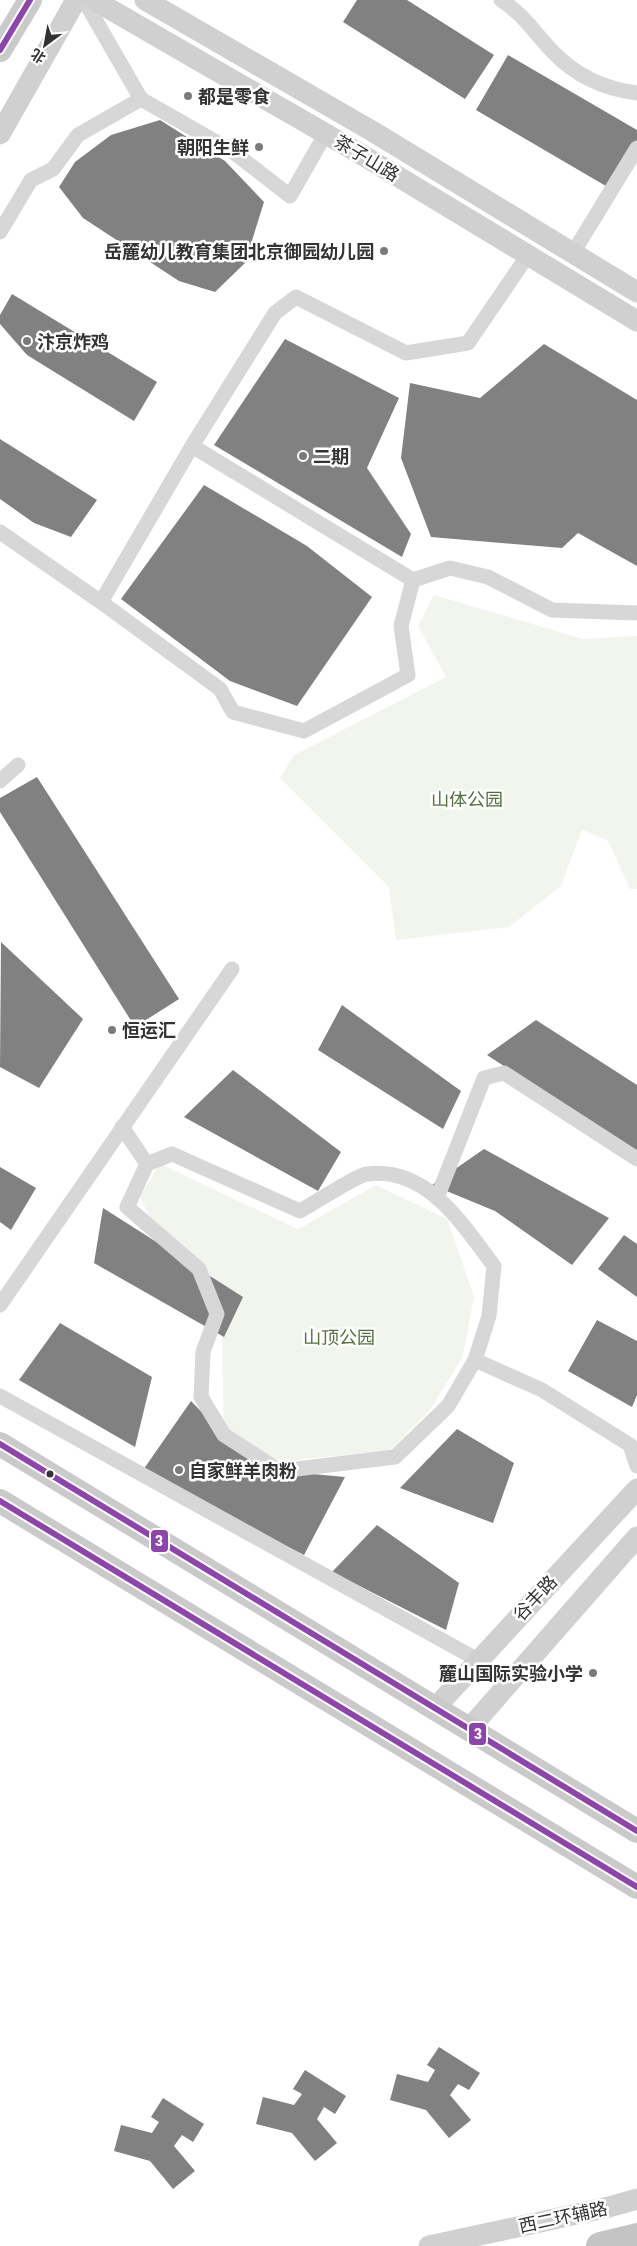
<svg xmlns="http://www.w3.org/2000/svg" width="637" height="2246" font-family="Poppins,'Noto Sans SC',sans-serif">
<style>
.green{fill:#f1f5ed}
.building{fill:#818181}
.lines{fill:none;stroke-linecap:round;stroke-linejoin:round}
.street{stroke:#d7d7d7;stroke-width:15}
.secondary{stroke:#d0d0d0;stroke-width:21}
.primary{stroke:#cacaca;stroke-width:24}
.highway{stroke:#c4c4c4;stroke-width:28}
.bus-1-casing{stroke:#fff;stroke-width:10}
.bus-1{stroke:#8e44ad;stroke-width:6}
.poi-dot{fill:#7a7a7a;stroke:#fff;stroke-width:2}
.bus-dot{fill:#333;stroke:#fff;stroke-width:2}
.labels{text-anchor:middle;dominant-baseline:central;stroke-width:5;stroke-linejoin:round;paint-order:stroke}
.poi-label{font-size:18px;font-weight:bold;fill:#333;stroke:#fff;text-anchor:start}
.street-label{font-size:18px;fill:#333;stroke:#fff}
.park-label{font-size:18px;fill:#56703f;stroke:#fff}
.line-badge{stroke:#fff;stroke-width:2}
.badge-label{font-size:14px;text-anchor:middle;font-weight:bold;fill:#fff}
</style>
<rect width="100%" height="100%" fill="#fff"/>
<g class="green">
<path d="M434,595L583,639L637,636V889H630L608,841L582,829L561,886L509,927L396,940L389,887L280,778L294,755L446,677L418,626Z"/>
<path d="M160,1164L298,1229L376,1185L447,1219L474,1296L463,1356L430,1410L389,1451L282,1461L224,1435L221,1284L152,1223L140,1196Z"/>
</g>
<g class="building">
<path d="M357,0H407L494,55L465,99L343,22Z"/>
<path d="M508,55L637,130V145L611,189L476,110Z"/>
<path d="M160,120L225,161L264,202L245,263L215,292L179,281L83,218L59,187L75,162L111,135Z"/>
<path d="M12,294L157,382L134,421L27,355L0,324V315Z"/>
<path d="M285,339L399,398L367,468L411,534L402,557L214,445Z"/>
<path d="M544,344L637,400V566L578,533L562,548L431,537L401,458L410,383L480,398Z"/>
<path d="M0,439L97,500L71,537L34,523L0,499Z"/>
<path d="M204,485L307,546L372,597L297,706L230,681L121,599Z"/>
<path d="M37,777L179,999L135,1027L0,812V798Z"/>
<path d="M1,942L83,1019L39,1088L0,1067Z"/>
<path d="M342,1005L461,1091L443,1129L318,1050Z"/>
<path d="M536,1020L637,1085V1153L487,1055Z"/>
<path d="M233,1070L341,1152L318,1191L184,1117Z"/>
<path d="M484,1149L609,1218L572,1265L495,1211L432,1185Z"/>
<path d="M0,1167L36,1188L11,1230L0,1222Z"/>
<path d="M103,1208L243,1297L224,1337L94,1263Z"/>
<path d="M624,1235L637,1244V1297L598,1269Z"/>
<path d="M597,1320L637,1341V1395L632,1407L568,1371Z"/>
<path d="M60,1323L152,1377L135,1447L19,1380Z"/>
<path d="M191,1401L224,1435L280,1471L345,1477L304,1555L141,1473Z"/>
<path d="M457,1429L514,1463L493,1523L400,1488Z"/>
<path d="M377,1525L459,1583L446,1630L332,1572Z"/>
<path d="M439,2047L480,2073L469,2090L458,2084L450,2095L471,2120L449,2138L426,2110L390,2100L397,2074L428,2082L435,2070L427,2065Z"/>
<path d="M305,2070L346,2096L335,2114L324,2107L317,2119L337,2143L315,2161L292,2133L256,2124L263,2097L294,2105L302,2094L293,2089Z"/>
<path d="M163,2098L204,2124L193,2142L182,2135L174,2146L195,2171L173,2189L150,2161L114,2151L121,2125L152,2133L159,2122L151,2117Z"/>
</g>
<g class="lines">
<g class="street">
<path d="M84,0L141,99"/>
<path d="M501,0C523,14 535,33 553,52C576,76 604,89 637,93"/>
<path d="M0,232L31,180L53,169L78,135L141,99L232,151L290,196L326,133"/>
<path d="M573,253L637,148"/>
<path d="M528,255L468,343L406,353L296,297L275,313L192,446L101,602L220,689L233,712L304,731L408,675L401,626L413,580L450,568L488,577L552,610L637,613"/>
<path d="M192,446L413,580"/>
<path d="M0,532L101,602"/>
<path d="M0,781L18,765"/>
<path d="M122,1127L147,1164"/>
<path d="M437,1198L484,1078L504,1073L637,1159"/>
<path d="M0,1305L232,969"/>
<path d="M475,1360L489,1316L494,1266C463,1225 427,1166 367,1174C357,1175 313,1204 300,1211L172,1154L147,1164L127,1207L199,1269L217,1314L203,1352L201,1397L224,1435L280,1471L395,1457L448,1406L475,1360L542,1390L630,1445L637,1466"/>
<path d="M0,1396L478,1660"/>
</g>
<g class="secondary">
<path d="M94,0L359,153L637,321"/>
<path d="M145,0L372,131L637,292"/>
<path d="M0,134L76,0"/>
<path d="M435,1708L637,1489"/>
<path d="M469,1729L637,1537"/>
<path d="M429,2246L609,2207L637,2199"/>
</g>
<g class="primary">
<path d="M0,50L30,0"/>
<path d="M0,1444L637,1831"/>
<path d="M0,1501L637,1887"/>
</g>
<path class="highway" d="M600,2246L637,2237"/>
<defs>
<g id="bus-1">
<path d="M0,50L30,0"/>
<path d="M0,1444L637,1831"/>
<path d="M0,1501L637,1887"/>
</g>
</defs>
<use href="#bus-1" class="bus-1-casing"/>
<use href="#bus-1" class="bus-1"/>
</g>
<g class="poi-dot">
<circle cx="188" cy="96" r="5"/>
<circle cx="259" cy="147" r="5"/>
<circle cx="384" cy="251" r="5"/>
<circle cx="27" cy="341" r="5"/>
<circle cx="303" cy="456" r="5"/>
<circle cx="112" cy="1030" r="5"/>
<circle cx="179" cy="1470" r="5"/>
<circle cx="593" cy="1673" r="5"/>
</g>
<circle class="bus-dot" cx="50" cy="1474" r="4.5"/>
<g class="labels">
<g class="poi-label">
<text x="198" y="96">都是零食</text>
<text x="249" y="147" text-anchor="end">朝阳生鲜</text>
<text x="374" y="251" text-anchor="end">岳麓幼儿教育集团北京御园幼儿园</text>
<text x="37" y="341">汴京炸鸡</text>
<text x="313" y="456">二期</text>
<text x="122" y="1030">恒运汇</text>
<text x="189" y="1470">自家鲜羊肉粉</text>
<text x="583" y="1673" text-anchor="end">麓山国际实验小学</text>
</g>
<g class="street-label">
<text transform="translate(367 158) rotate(31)">茶子山路</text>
<text transform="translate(535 1598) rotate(-47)">谷丰路</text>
<text transform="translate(563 2217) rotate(-12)">西二环辅路</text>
</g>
<g class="park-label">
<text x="467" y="799">山体公园</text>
<text x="339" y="1337">山顶公园</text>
</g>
</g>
<g class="line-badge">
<rect x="150" y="1529" width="19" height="24" rx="5" fill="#8e44ad"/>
<rect x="468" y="1722" width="19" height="24" rx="5" fill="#8e44ad"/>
</g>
<g class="badge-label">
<text x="159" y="1546">3</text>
<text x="478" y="1739">3</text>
</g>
<g transform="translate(45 45) rotate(212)" stroke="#ffffff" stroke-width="4" paint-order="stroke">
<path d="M0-4L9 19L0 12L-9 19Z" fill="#333333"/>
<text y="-8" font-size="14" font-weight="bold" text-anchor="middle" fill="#333333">北</text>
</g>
</svg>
